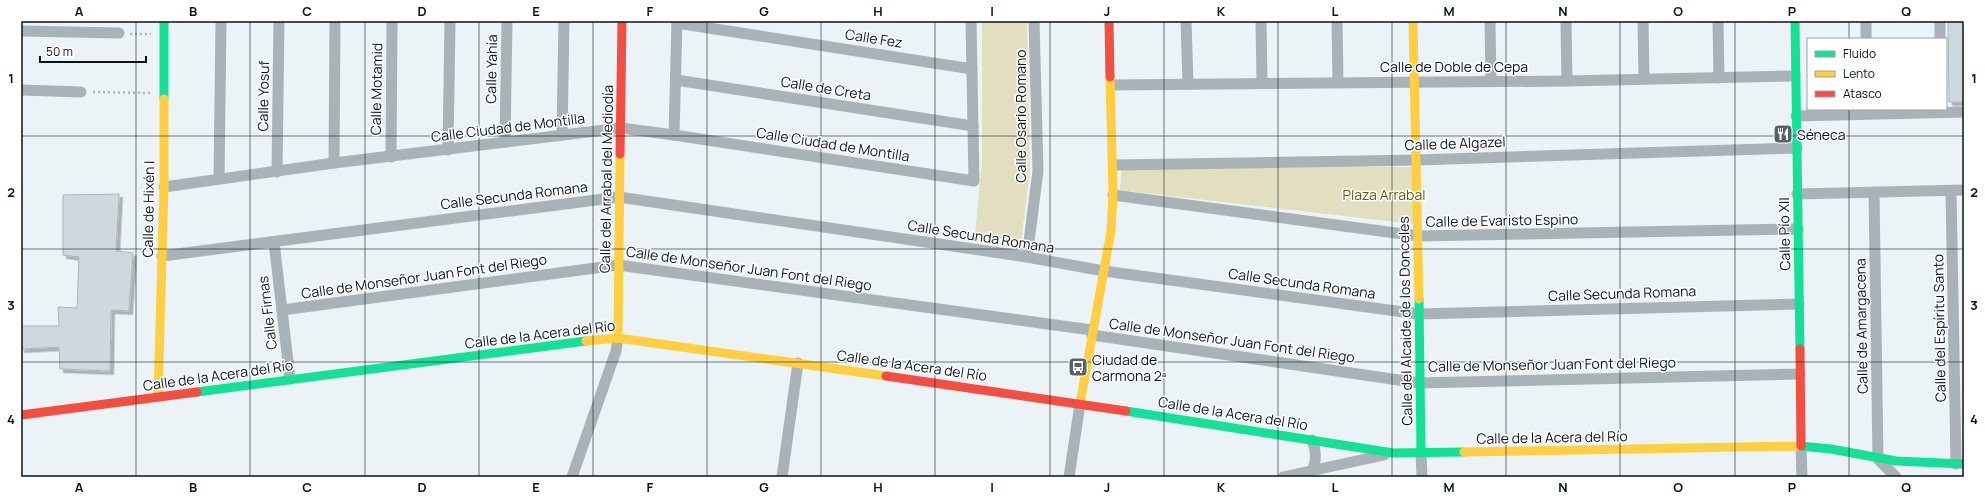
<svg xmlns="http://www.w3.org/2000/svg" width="1985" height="498" font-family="Manrope,sans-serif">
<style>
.green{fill:#e1dfc0}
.building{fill:#ced9dd;stroke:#abb6ba;filter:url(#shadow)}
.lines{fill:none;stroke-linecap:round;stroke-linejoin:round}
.path{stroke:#adb5b9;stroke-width:2.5;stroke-dasharray:2 3;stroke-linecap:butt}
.street{stroke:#a9b2b6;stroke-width:11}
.fast{stroke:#16e098;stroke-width:9}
.slow{stroke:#ffcf43;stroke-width:9}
.jam{stroke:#f24e42;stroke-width:9}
.grid{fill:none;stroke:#061419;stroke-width:1;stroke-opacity:0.55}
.labels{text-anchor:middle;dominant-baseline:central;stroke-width:3;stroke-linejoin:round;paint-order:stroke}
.street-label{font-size:14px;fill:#061419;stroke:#fff}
.poi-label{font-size:14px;fill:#061419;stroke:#fff;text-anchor:start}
.park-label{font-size:14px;fill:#64580c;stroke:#fff}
.neatline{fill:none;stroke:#061419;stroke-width:1.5}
.grid-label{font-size:13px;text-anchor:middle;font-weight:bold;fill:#061419}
</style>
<defs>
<filter id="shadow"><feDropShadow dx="3.5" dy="3.5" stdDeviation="0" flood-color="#0004"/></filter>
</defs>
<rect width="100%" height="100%" fill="#ebf3f6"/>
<g class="green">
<path d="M982,21H1027L1030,171L1021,242L975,234L982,163Z"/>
<path d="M1122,164L1412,167L1413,224L1120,190Z"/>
</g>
<g class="building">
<path d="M1948,21H1964V102H1949Z"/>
<path d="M119,194L116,251L133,253L129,311L111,310L110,371L60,369L59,347L21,349V326H59L58,307L77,308L79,257L63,255V195Z"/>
</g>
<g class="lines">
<g class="path">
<path d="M130,34H151"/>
<path d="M93,92L150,93"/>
</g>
<g class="street">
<path d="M1186,21L1188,84"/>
<path d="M1261,21L1262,83"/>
<path d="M1337,21L1338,82"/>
<path d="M1490,21L1491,80"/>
<path d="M1566,21L1567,81"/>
<path d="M1643,21L1644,79"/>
<path d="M1718,21L1719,78"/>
<path d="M1866,21V39"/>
<path d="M1940,21V39"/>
<path d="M677,23L972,69"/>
<path d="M21,31L119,33"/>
<path d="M676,80L973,126"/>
<path d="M1112,85L1567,81L1795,76"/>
<path d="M21,90L81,92"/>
<path d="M1796,116L1964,112"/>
<path d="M562,134L564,21"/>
<path d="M674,135L677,21"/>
<path d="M505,142L507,21"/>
<path d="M448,150L450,21"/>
<path d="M391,157L392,21"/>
<path d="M334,163L335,21"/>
<path d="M1114,165L1417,160L1797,148"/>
<path d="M277,172L279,21"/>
<path d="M219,179L221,21"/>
<path d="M164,187L334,163L621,128L674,135L974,181L971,21"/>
<path d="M1951,191L1956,464"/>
<path d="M1874,192L1878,459L1896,477"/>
<path d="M1797,194L1964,190"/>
<path d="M1113,195L1418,236L1798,229"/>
<path d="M274,242L290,379"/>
<path d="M162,256L619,197L1027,257L1104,271L1418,314L1799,304"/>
<path d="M1027,257L1038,171L1034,21"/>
<path d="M282,310L618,265L1092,330"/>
<path d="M1092,335L1419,383L1800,374"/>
<path d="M1312,440C1316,450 1317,459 1313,469"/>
<path d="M1801,446L1802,477"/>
<path d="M1421,453L1422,477"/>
<path d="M572,477L616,351L618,338"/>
<path d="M782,477L798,363"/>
<path d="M1069,477L1080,404"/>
<path d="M1283,477L1384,455"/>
</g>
<g class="fast">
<path d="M164,21V99"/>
<path d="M1795,21L1800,349"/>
<path d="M1419,299L1421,453"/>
<path d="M197,392L586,341"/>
<path d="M1126,411L1393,453L1464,452"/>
<path d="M1800,446L1831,449L1896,461L1964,464"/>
</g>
<g class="slow">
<path d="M1413,21L1419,299"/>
<path d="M618,338L620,154"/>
<path d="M586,341L618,338L886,376"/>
<path d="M158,397L164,187V99"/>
<path d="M1080,404L1111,231L1113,195L1110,77"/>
<path d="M1464,452L1800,446"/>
</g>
<g class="jam">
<path d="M1109,21L1110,77"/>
<path d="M620,154L622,21"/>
<path d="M1800,349L1801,446"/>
<path d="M886,376L1126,411"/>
<path d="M21,415L197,392"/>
</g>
</g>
<path class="grid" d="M136,21V477M250,21V477M365,21V477M479,21V477M593,21V477M707,21V477M821,21V477M935,21V477M1050,21V477M1164,21V477M1278,21V477M1392,21V477M1506,21V477M1620,21V477M1735,21V477M1849,21V39M1849,109V477M21,136H1964M21,249H1964M21,362H1964"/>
<defs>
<symbol id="restaurant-square" viewBox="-11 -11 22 22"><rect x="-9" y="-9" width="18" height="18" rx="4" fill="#566266" stroke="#fff"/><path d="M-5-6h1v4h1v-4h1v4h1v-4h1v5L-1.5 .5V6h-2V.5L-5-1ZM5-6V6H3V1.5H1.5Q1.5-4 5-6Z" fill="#fff"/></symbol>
<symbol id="bus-square" viewBox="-11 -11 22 22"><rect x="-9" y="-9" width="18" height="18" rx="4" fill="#566266" stroke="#fff"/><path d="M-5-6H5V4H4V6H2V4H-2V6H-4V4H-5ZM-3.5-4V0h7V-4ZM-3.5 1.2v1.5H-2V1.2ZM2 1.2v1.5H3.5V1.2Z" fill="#fff"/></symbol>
</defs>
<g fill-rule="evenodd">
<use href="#restaurant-square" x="1772" y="123" width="22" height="22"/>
<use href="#bus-square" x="1067" y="356" width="22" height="22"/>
</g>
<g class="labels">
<g class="street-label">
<text transform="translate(874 38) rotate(9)">Calle Fez</text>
<text x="1454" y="66">Calle de Doble de Cepa</text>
<text transform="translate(491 69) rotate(-89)">Calle Yahía</text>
<text transform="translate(826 88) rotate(9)">Calle de Creta</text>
<text transform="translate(376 89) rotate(-89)">Calle Motamid</text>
<text transform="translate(263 96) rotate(-89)">Calle Yosuf</text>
<text transform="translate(1020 116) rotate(-90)">Calle Osario Romano</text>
<text transform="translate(508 127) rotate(-7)">Calle Ciudad de Montilla</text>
<text transform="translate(1455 143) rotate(-2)">Calle de Algazel</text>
<text transform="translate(833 144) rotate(9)">Calle Ciudad de Montilla</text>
<text transform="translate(606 179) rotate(-89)">Calle del Arrabal del Mediodía</text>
<text transform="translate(514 195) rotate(-7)">Calle Secunda Romana</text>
<text transform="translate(148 209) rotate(-89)">Calle de Hixén I</text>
<text transform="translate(1502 220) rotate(-1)">Calle de Evaristo Espino</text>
<text transform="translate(1784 234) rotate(-91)">Calle Pío XII</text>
<text transform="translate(981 236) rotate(9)">Calle Secunda Romana</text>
<text transform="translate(749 268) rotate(8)">Calle de Monseñor Juan Font del Riego</text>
<text transform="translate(424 276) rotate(-8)">Calle de Monseñor Juan Font del Riego</text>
<text transform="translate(1302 283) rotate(8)">Calle Secunda Romana</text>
<text transform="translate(1622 293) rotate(-2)">Calle Secunda Romana</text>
<text transform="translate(267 313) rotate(-97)">Calle Firnas</text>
<text transform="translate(1405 321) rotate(-91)">Calle del Alcaide de los Donceles</text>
<text transform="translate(1861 326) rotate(-91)">Calle de Amargacena</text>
<text transform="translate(1939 328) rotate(-91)">Calle del Espíritu Santo</text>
<text transform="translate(540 334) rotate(-7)">Calle de la Acera del Río</text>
<text transform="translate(1232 340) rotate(8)">Calle de Monseñor Juan Font del Riego</text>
<text transform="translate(1552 364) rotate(-1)">Calle de Monseñor Juan Font del Riego</text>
<text transform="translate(912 365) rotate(8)">Calle de la Acera del Río</text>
<text transform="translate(218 375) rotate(-8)">Calle de la Acera del Río</text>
<text transform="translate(1233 413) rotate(9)">Calle de la Acera del Río</text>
<text transform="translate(1552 437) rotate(-1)">Calle de la Acera del Río</text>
</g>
<g class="poi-label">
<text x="1797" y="134">Séneca</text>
<text x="1092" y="359">Ciudad de<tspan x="1092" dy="16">Carmona 2ª</tspan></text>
</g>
<g class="park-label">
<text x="1384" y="194">Plaza Arrabal</text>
</g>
</g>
<rect width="1985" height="498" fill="none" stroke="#ffffff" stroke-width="44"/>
<rect x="1807" y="38" width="140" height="72" fill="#ffffff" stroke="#9ba1a3"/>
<rect x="1815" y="51" width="20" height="6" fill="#16e098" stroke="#9ba1a3"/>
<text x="1843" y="58" font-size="12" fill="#061419">Fluido</text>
<rect x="1815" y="71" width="20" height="6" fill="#ffcf43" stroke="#9ba1a3"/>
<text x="1843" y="78" font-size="12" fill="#061419">Lento</text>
<rect x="1815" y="91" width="20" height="6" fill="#f24e42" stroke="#9ba1a3"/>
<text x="1843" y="98" font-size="12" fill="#061419">Atasco</text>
<path d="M40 56v6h106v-6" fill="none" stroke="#061419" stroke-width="2"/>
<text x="46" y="56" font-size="12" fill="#061419" stroke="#ffffff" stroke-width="3" paint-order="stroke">50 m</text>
<rect x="22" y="22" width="1941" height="454" class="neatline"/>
<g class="grid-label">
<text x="79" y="16">A</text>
<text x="193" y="16">B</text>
<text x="307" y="16">C</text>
<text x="422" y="16">D</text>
<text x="536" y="16">E</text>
<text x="650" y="16">F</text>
<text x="764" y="16">G</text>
<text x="878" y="16">H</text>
<text x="992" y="16">I</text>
<text x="1107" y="16">J</text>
<text x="1221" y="16">K</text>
<text x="1335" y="16">L</text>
<text x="1449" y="16">M</text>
<text x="1563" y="16">N</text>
<text x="1678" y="16">O</text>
<text x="1792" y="16">P</text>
<text x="1906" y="16">Q</text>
<text x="11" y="83">1</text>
<text x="1974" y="83">1</text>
<text x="11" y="197">2</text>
<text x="1974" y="197">2</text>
<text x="11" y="310">3</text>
<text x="1974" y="310">3</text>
<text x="11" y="424">4</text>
<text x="1974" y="424">4</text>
<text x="79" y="492">A</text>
<text x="193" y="492">B</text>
<text x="307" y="492">C</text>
<text x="422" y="492">D</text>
<text x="536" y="492">E</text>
<text x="650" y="492">F</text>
<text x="764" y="492">G</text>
<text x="878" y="492">H</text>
<text x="992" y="492">I</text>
<text x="1107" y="492">J</text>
<text x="1221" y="492">K</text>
<text x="1335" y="492">L</text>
<text x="1449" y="492">M</text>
<text x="1563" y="492">N</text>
<text x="1678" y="492">O</text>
<text x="1792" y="492">P</text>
<text x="1906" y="492">Q</text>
</g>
</svg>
